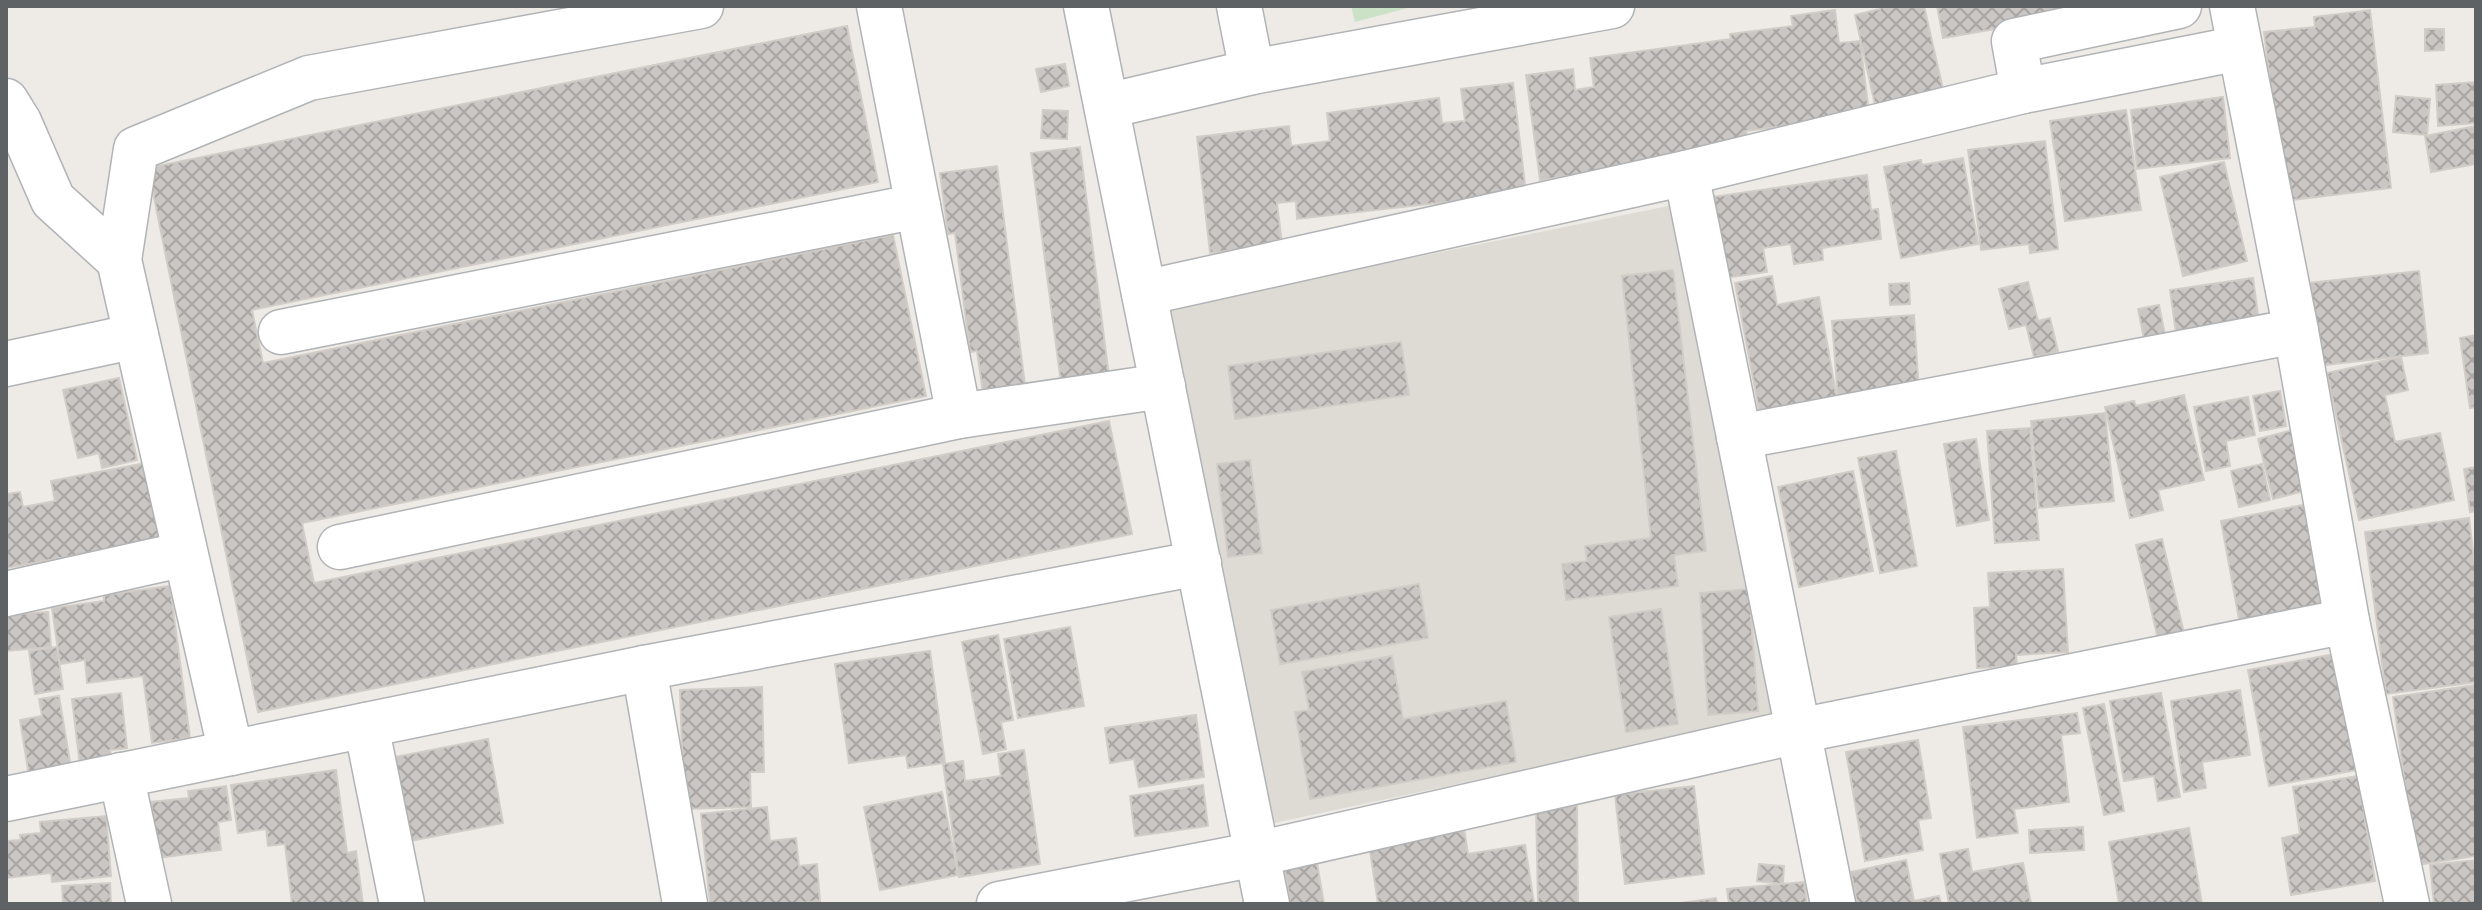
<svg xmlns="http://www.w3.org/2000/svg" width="2482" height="910" font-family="'Work Sans',sans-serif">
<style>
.education{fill:#dedbd5}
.green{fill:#cbe2c6}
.building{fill:url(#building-cross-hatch);stroke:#d2ccc6;stroke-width:2}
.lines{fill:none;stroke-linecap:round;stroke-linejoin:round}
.minor-casing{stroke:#b1b4b7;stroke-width:47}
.minor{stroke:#fff;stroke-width:44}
</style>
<defs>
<pattern id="building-cross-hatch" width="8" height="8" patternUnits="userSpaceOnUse" patternTransform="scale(2)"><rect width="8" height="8" fill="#cac6c3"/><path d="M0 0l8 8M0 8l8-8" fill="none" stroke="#a7a4a2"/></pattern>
</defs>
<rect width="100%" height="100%" fill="#eeebe7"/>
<path class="education" d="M1683,203L1782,715L1274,823L1170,307Z"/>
<path class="green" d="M1351,6H1415L1355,22Z"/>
<g class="building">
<path d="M1879,6H1924L1945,98L1877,114L1855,15L1880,9Z"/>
<path d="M1937,6H2056L2058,18L1943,38Z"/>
<path d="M1835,10L1839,43L1860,41L1870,121L1807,123L1746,131L1749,148L1671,162L1540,180L1526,75L1573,69L1575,90L1594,87L1590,58L1731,39L1730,34L1793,26L1791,16Z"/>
<path d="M2370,10L2391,188L2284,201L2264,32L2315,27L2314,17Z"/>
<path d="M847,26L878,182L252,310L263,363L893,235L926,396L302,523L314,583L1109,421L1132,534L258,712L148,168Z"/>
<path d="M2425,29H2444V50L2425,51Z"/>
<path d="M1065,64L1069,86L1041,92L1036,69Z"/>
<path d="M2476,82V123L2438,126L2436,85Z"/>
<path d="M1513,83L1526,193L1297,219L1296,201L1277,203L1282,244L1210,253L1197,137L1289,126L1291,146L1330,141L1327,113L1439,98L1442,123L1465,121L1461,89Z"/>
<path d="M2396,96L2430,99L2427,135L2393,132Z"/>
<path d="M2223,97L2230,158L2137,169L2131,110Z"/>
<path d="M1043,110L1068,111L1067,139L1041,138Z"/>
<path d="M2126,110L2141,210L2065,221L2050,121Z"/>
<path d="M2476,126V164L2431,172L2425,136Z"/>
<path d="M2045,141L2058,249L2030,253L2029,244L1981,250L1968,150Z"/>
<path d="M1080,147L1110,385L1062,391L1031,153Z"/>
<path d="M1963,158L1978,244L1901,258L1884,167L1921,160L1922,165Z"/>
<path d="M2224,162L2247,261L2183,276L2160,177Z"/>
<path d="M997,166L1027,401L985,406L977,351L970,352L955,233L948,234L940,173Z"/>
<path d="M1867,175L1871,210L1878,209L1881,239L1822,248L1823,260L1794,264L1791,244L1763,248L1767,272L1723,278L1712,197Z"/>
<path d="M1673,270L1706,551L1674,555L1678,586L1566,600L1562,564L1587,561L1585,546L1651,538L1622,276Z"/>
<path d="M2419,271L2428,353L2318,366L2309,283Z"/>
<path d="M1772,276L1777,305L1819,297L1839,411L1762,426L1735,283Z"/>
<path d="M2253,278L2259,322L2176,333L2170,290Z"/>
<path d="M2028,282L2038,321L2050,318L2058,351L2034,357L2026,325L2009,329L1999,289Z"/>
<path d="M1909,283L1910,304L1890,305L1889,284Z"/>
<path d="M2159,305L2165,335L2144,339L2138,309Z"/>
<path d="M1914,315L1919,393L1838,399L1832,321Z"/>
<path d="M2476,335V407L2470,408L2460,338Z"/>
<path d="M1401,342L1409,395L1235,419L1228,366Z"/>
<path d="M2401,357L2408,390L2385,395L2395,442L2440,433L2454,500L2359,520L2327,373Z"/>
<path d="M119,378L137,460L102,468L99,453L78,458L63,390Z"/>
<path d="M2280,391L2286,426L2260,431L2253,396Z"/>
<path d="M2184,395L2204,480L2158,490L2163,510L2130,518L2105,407L2134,401L2136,406Z"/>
<path d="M2248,397L2255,435L2226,441L2230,466L2206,471L2194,407Z"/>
<path d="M2105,413L2114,501L2039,508L2031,421Z"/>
<path d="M2030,428L2039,540L1995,543L1987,431Z"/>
<path d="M2293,430L2308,490L2273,499L2258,439Z"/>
<path d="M1976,439L1989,520L1957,526L1944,444Z"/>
<path d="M1896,451L1917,566L1880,573L1858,458Z"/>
<path d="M1250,460L1262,553L1228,557L1217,464Z"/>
<path d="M146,463L160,540L6,568V494L20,492L23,507L55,501L51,481Z"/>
<path d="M2262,464L2270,500L2239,507L2231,471Z"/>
<path d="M2476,467V511L2470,512L2464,469Z"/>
<path d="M1853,471L1873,571L1799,587L1778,487Z"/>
<path d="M2313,503L2333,612L2241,630L2221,521Z"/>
<path d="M2469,518L2476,575V682L2386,694L2365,532Z"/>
<path d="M2162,539L2184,633L2158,639L2136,545Z"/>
<path d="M2063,569L2068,652L2016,655L2017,666L1977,668L1974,608L1990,607L1988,573Z"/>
<path d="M1419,584L1428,638L1280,664L1271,610Z"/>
<path d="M170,586L190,738L152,743L143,676L87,683L85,660L60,664L52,608L104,601V595Z"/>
<path d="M1749,589L1758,711L1708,715L1700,593Z"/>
<path d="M1661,609L1678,724L1626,732L1609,617Z"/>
<path d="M48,612L51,647L6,651V615Z"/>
<path d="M1070,627L1084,706L1018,718L1004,639Z"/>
<path d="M998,635L1013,720L1001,722L1006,749L983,754L962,642Z"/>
<path d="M57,647L63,689L35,694L29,651Z"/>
<path d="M930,651L945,763L908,768L906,755L849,763L835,664Z"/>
<path d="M2335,654L2357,770L2269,786L2248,670Z"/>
<path d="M1392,656L1403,719L1506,701L1516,762L1310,799L1295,712L1309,710L1302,672Z"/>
<path d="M2476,685V856L2416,865L2393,697Z"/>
<path d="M762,687L764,772H750L751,807L684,809L680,690Z"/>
<path d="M2240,690L2250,755L2202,762L2206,788L2184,792L2171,701Z"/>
<path d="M121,693L127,748L110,750L112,762L80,766L72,699Z"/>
<path d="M2161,693L2180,797L2158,801L2154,776L2124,781L2110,701Z"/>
<path d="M59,696L71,768L29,776L20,720L42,716L39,699Z"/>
<path d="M2104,704L2124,811L2104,815L2083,708Z"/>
<path d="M2077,713L2080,733L2061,735L2069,802L2014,809L2018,833L1977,838L1963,727Z"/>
<path d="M1196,715L1204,777L1139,787L1134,759L1110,763L1105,728Z"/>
<path d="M488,739L503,823L410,841L395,757Z"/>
<path d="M1918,740L1931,818L1918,820L1923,850L1865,861L1846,752Z"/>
<path d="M1024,750L1040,864L959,877L943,764L963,761L965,781L1001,776L998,754Z"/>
<path d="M336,770L347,853L356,851L363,904H292L285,844L268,846L266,829L238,833L231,785Z"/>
<path d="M2358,776L2375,881L2291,895L2282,838L2300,834L2293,787Z"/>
<path d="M1203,785L1208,826L1135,836L1130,796Z"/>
<path d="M226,786L231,820L218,822L221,850L158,858L151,802L189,798L188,791Z"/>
<path d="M1694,786L1704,874L1625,884L1615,795Z"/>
<path d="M942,792L958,875L880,890L864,807Z"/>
<path d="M1577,806L1578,904H1538L1536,807Z"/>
<path d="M767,807L770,841L796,838L799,866L817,864L820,901L790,904H710L701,814Z"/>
<path d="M106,816L111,876L52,882L51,873L6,878V841L21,840L20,835L41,833L40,822Z"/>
<path d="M2083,827L2084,850L2030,853L2029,830Z"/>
<path d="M2189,828L2202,904H2119L2109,842Z"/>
<path d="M1464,829L1468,854L1525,845L1534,903L1378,904L1369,844Z"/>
<path d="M1968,849L1972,872L2023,863L2031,904H1949L1940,854Z"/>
<path d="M1315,851L1324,904H1290L1283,856Z"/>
<path d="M1906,860L1914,901L1939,896L1941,904H1857L1851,872Z"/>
<path d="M2476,860V904H2434L2430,865Z"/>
<path d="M1759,864L1784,866L1783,884L1757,881Z"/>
<path d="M1804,882L1807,904H1729L1727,889Z"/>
<path d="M110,883L111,904H63L62,886Z"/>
<path d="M1716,898L1717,904H1673Z"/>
</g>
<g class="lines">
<defs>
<g id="minor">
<path d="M879,6L959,416"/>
<path d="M1086,6L1267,904"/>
<path d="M1239,6L1252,72"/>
<path d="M2232,6L2296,331L2347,621L2407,904"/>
<path d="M2023,91L2240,48"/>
<path d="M6,101L19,122L53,200L119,260"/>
<path d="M1107,106L1252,72L1612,6"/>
<path d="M1686,173L1833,904"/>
<path d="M1144,293L1686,173L2023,91L2014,41L2179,6"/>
<path d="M281,332L918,206"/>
<path d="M6,364L136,336"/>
<path d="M1739,437L2296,331"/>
<path d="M340,547L959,416L1163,386"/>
<path d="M6,594L185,554"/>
<path d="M644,668L685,904"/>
<path d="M366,725L402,904"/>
<path d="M231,753L119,260L136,149L309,78L701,6"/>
<path d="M121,775L149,904"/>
<path d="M6,799L644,668L1199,563"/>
<path d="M999,904L1257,854L1798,731L2347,621"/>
</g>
</defs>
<use href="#minor" class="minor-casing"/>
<use href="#minor" class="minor"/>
</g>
<rect width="2482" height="910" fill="none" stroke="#5e6265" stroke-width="16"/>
</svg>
